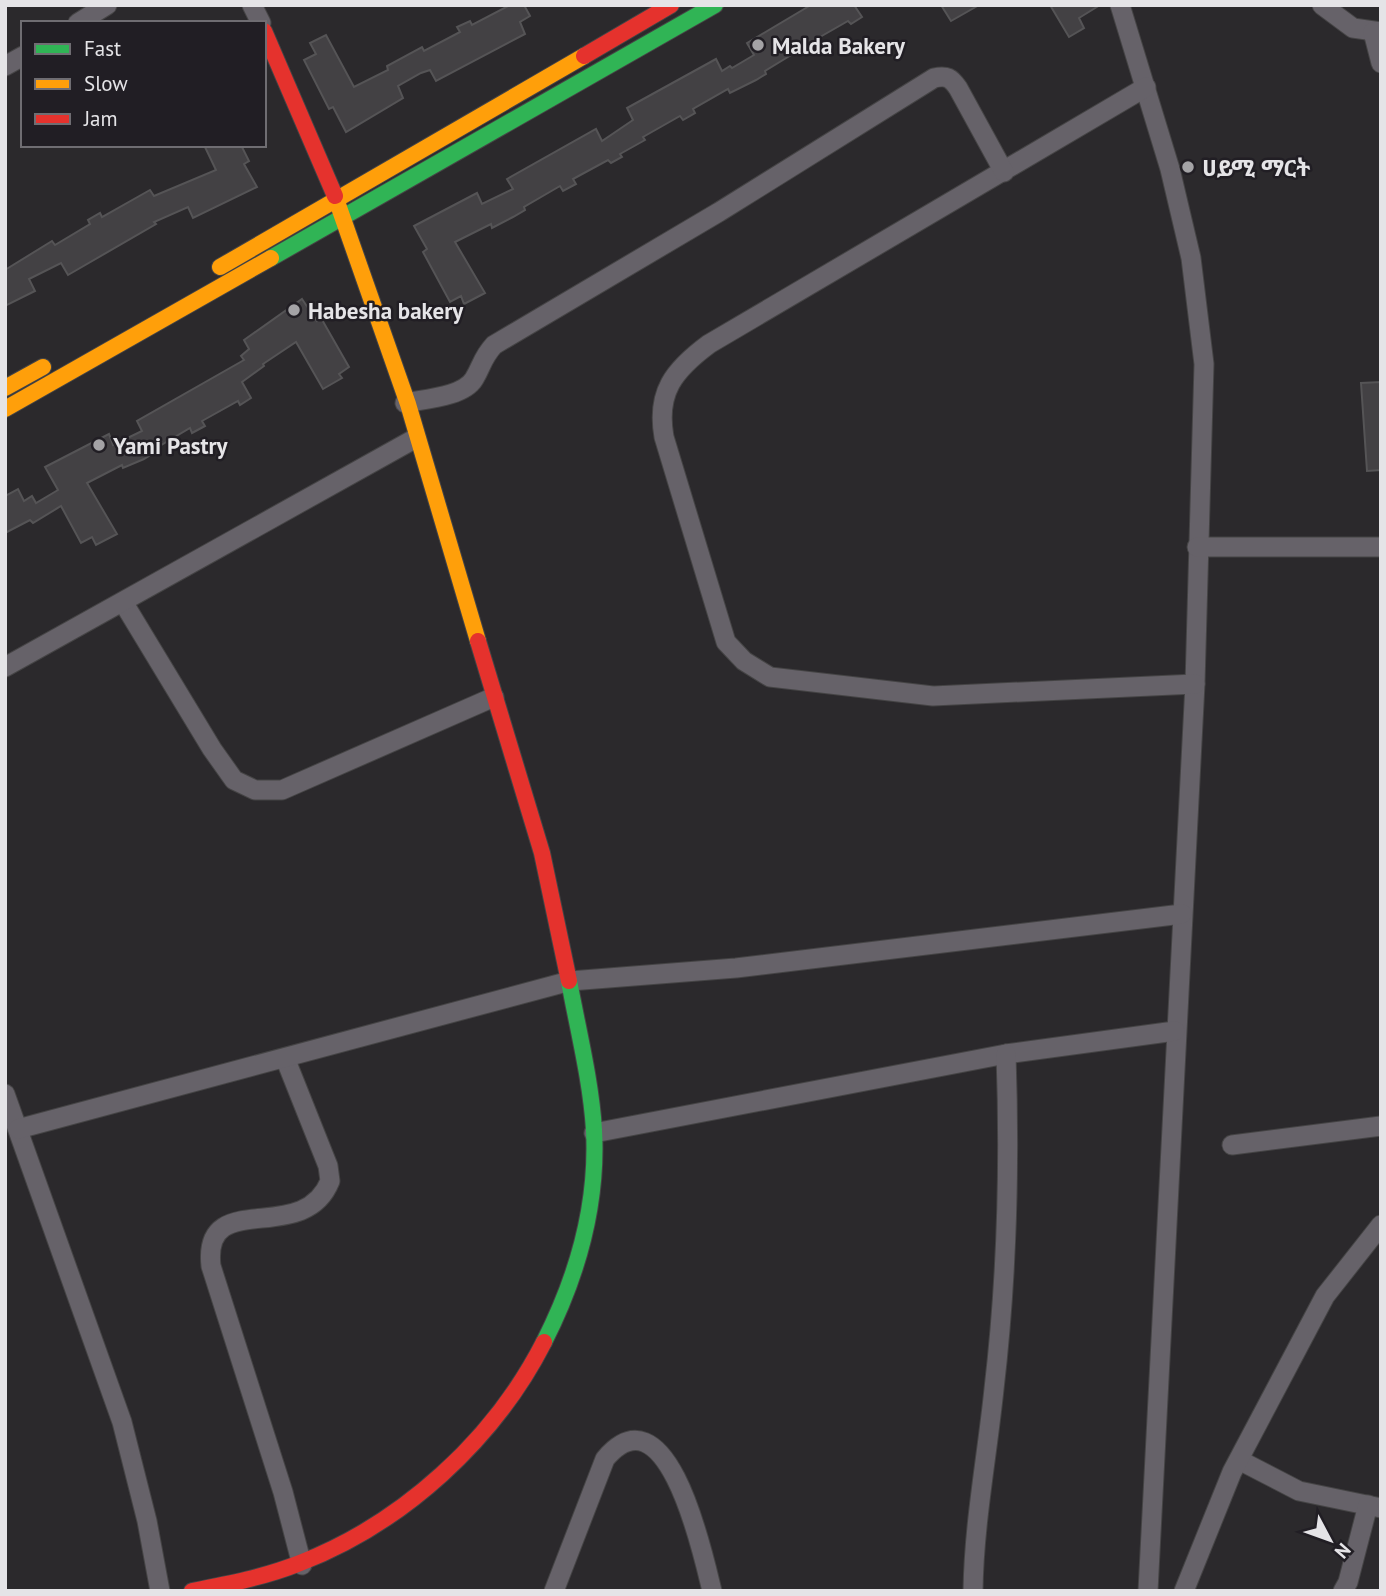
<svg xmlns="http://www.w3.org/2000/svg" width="1386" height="1596" font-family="'PT Sans','Noto Sans Ethiopic',sans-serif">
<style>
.building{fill:#434144;stroke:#555456;stroke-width:2}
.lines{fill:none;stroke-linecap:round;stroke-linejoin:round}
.street-casing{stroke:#454445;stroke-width:21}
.fast-casing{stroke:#454445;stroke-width:18}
.slow-casing{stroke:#454445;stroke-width:18}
.jam-casing{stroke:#454445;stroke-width:18}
.street{stroke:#666269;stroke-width:19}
.fast{stroke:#30b455;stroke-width:16}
.slow{stroke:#ff9f0a;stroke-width:16}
.jam{stroke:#e5322d;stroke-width:16}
.poi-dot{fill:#a4a3a6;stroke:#211e24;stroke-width:2.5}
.labels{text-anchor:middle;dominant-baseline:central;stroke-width:5;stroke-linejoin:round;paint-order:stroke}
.poi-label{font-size:23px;font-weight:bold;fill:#e5e4e7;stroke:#211e24;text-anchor:start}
</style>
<rect width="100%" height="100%" fill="#2b292c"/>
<g class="building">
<path d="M510,5H524L530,16L520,22L525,34L436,81L430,70L421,73L398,86L403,98L346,132L333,107L329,109L304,60L316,54L310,43L326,35L354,87L388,70L387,66L422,47L424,51L460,32L457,27L470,21L472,25Z"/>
<path d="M811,5H854L862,17L851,24L848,21L813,41L816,46L804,53L801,49L765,71L766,74L756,80L730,93L728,89L693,109L695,113L683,120L680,116L643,137L645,140L620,154L622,157L611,163L608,160L573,179L576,184L563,191L560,186L524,207L525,210L513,217L492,228L491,224L455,242L485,293L464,304L461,296L450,302L423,252L427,249L414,226L477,193L482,204L513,189L507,179L596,129L602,141L633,120L627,108L716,59L722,71L730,66L732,68L754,55L747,43Z"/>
<path d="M941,5H979L951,21Z"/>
<path d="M1050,5H1100L1079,18L1084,28L1069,37Z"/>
<path d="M204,145H241L249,161L244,164L257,187L193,218L188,207L154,222L156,224L68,275L61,263L29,279L35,291L5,306V270L52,241L55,245L90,224L88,220L100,213L102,217L150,190L154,196L216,170Z"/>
<path d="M302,299L317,321L321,318L349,367L339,374L342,378L323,389L296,342L263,364L264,366L242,382L251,398L240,405L238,401L202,421L205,426L192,433L190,428L153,450L155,452L144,459L123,468L122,465L87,483L117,534L96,545L92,537L81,543L61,506L33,523L30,520L5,533V496L18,489L24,501L32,496L36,503L58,490L45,467L109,434L113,445L142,431L137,421L244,360L241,356L249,349L244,340Z"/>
<path d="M1381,382V470L1367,471L1361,383Z"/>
</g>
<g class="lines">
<defs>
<g id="street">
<path d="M252,5L261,23"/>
<path d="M1120,5L1170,169L1191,258L1204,364L1195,684L1148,1591"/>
<path d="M1322,5L1353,28L1381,32"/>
<path d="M78,23L107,5"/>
<path d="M1373,32L1381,63"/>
<path d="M5,66L23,56"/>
<path d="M1146,87L709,344C674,370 656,392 664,437L726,642L744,661L770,677L933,696L1195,684"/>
<path d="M405,403C424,399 463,397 474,379C482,366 482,358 494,345L719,212L934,78C947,75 951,78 958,88L1004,172"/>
<path d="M1197,547H1381"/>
<path d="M123,602L212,749L234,780L255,790H282L494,697"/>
<path d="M5,667L416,438"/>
<path d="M285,1058L328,1166L330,1181C303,1248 202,1186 211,1266L283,1492L302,1565"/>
<path d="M5,1094L122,1422L147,1521L160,1591"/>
<path d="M18,1129L570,981L736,968L1182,914"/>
<path d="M594,1133L1006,1054L1175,1031"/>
<path d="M1232,1145L1381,1126"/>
<path d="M1239,1460L1299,1491L1381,1508"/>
<path d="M554,1591L605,1459C667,1385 703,1554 712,1591"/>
<path d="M973,1591C974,1523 987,1457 994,1389C1007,1278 1010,1166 1006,1054"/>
<path d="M1184,1591L1232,1472L1325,1296L1381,1225"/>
<path d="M1343,1591L1348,1582L1368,1505"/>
</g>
<g id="fast">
<path d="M271,258L715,5"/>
<path d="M544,1342C577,1277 598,1205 594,1130C591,1081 578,1030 569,981"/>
</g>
<g id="slow">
<path d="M335,196L408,404L478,641"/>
<path d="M220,267L584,56"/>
<path d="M5,388L43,367"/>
<path d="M5,409L271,258"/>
</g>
<g id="jam">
<path d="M264,31L335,196"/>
<path d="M584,56L671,5"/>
<path d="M478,641L542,853L569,981"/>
<path d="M192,1591C229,1584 265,1577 300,1563C403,1523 494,1440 544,1342"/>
</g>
</defs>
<use href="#street" class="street-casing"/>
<use href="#fast" class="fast-casing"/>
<use href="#slow" class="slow-casing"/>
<use href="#jam" class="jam-casing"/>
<use href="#street" class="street"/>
<use href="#fast" class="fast"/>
<use href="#slow" class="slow"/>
<use href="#jam" class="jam"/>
</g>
<g class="poi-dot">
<circle cx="758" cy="45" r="7"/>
<circle cx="1188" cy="167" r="7"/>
<circle cx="294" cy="310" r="7"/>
<circle cx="99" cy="445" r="7"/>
</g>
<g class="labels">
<g class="poi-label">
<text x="772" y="45">Malda Bakery</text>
<text x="1202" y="167">ሀይሚ ማርት</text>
<text x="308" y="310">Habesha bakery</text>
<text x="113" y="445">Yami Pastry</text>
</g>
</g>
<rect width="1386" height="1596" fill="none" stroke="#e5e4e7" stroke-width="14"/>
<rect x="21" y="21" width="245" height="126" fill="#211e24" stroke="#6f6d72" stroke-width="2"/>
<rect x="35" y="44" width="35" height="10" fill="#30b455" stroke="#6f6d72" stroke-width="2"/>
<text x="84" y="56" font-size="21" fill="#e5e4e7">Fast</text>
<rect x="35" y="79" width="35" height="10" fill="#ff9f0a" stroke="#6f6d72" stroke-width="2"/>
<text x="84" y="91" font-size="21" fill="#e5e4e7">Slow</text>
<rect x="35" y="114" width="35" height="10" fill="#e5322d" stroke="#6f6d72" stroke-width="2"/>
<text x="84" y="126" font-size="21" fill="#e5e4e7">Jam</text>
<g transform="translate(1330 1540) rotate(131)" stroke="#211e24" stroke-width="5" paint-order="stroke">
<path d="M0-5L12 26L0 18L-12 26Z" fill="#e5e4e7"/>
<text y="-10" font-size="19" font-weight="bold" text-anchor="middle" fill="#e5e4e7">N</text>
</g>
</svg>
